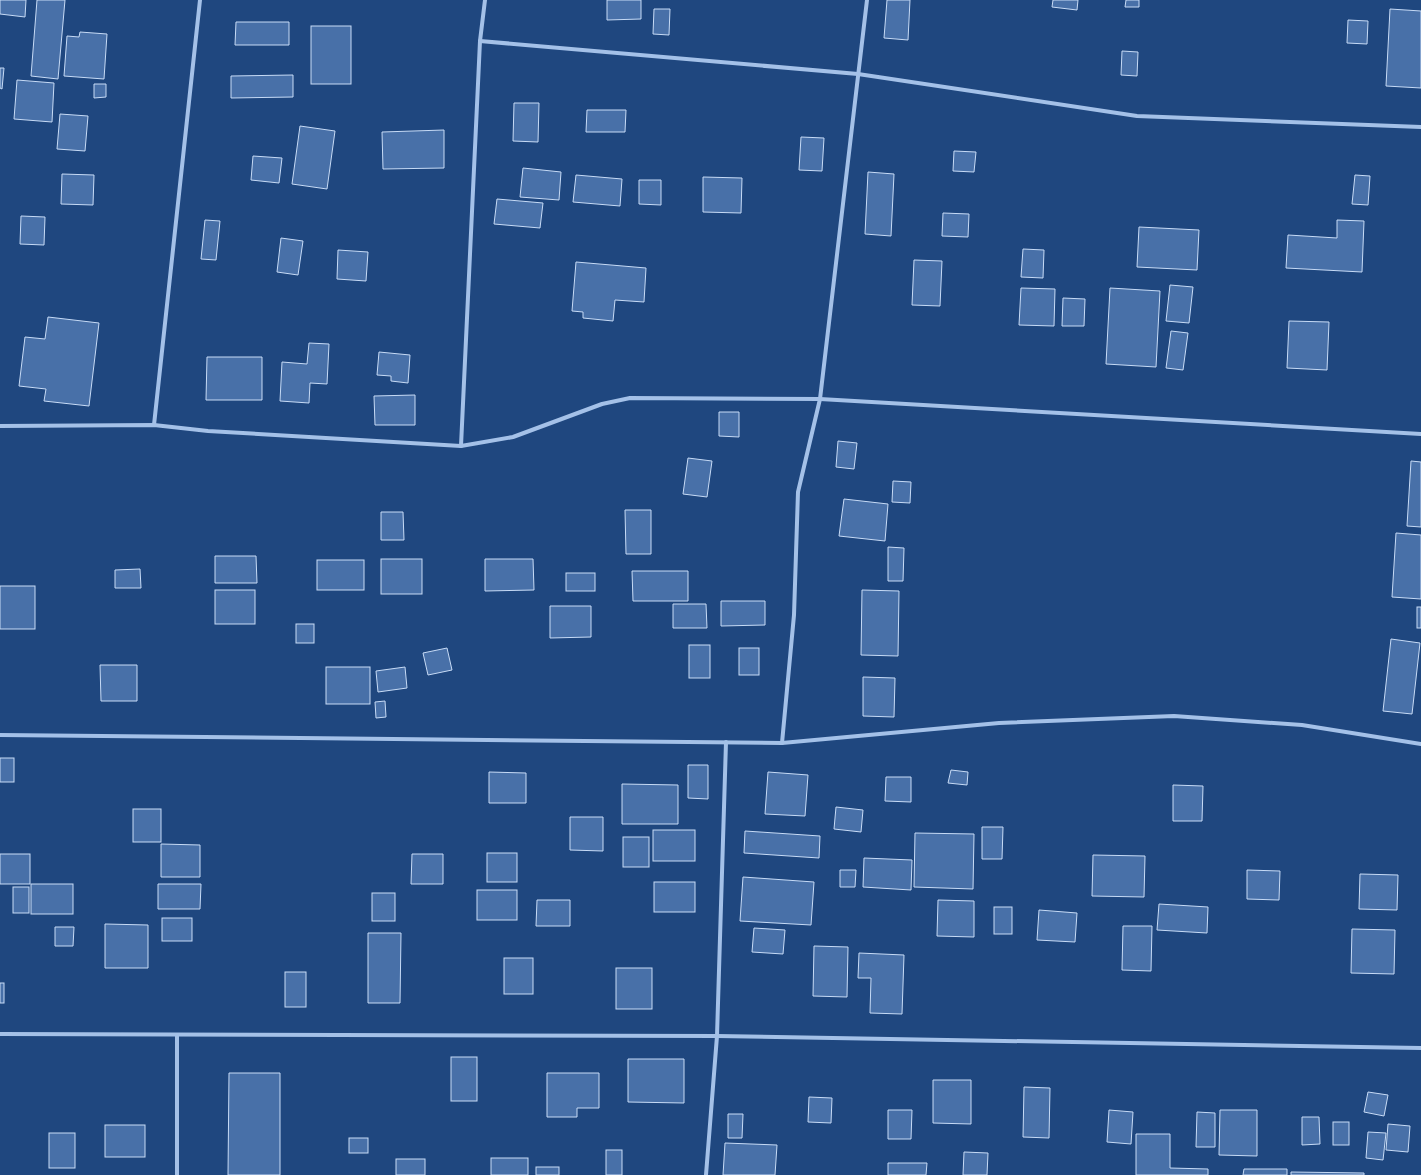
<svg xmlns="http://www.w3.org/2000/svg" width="1421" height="1175" font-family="Overpass,sans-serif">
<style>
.building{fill:#4870a8;stroke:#c7dbf6}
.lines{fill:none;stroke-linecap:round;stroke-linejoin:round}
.street{stroke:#a4c1e8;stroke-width:4}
</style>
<rect width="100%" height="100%" fill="#1f477f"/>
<g class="building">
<path d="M0,0H26L25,17L0,14Z"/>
<path d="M37,0H65L58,79L31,76Z"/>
<path d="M607,0H641V19L607,20Z"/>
<path d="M887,0H910L908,40L884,38Z"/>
<path d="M1053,0H1078L1077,10L1052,7Z"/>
<path d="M1126,0H1139V7H1125Z"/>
<path d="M654,9H670L669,35L653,34Z"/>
<path d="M1390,9L1421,11V88L1386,86Z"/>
<path d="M1348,20L1368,21L1367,44L1347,43Z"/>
<path d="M236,22H289V45H235Z"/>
<rect x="311" y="26" width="40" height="58"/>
<path d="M80,32L107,34L104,79L64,76L67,36L79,37Z"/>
<path d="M1122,51L1138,52L1137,76L1121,75Z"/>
<path d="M0,68H4L2,89L0,88Z"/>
<path d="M293,75V97L231,98V76Z"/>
<path d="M17,80L54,83L52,122L14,119Z"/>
<path d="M94,84H106V97L94,98Z"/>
<path d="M514,103H539L538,142L513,141Z"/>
<path d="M587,110H626L625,132H586Z"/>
<path d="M60,114L88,116L85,151L57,149Z"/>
<path d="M300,126L335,131L327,189L292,184Z"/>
<path d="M444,130V168L383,169L382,132Z"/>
<path d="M801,137L824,138L822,171L799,170Z"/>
<path d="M954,151L976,152L974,172L953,171Z"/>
<path d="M253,156L282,158L279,183L251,180Z"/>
<path d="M523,168L561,172L559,200L520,197Z"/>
<path d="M868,172L894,174L891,236L865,234Z"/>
<path d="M62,174L94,175L93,205L61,204Z"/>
<path d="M576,175L622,179L620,206L573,202Z"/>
<path d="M1355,175L1370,176L1368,205L1352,204Z"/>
<path d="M703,177L742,178L741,213L703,212Z"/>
<path d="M639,180H661V205L639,204Z"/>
<path d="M497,199L543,203L540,228L494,224Z"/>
<path d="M943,213L969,214L968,237L942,236Z"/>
<path d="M21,216L45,217L44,245L20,244Z"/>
<path d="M205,220L220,221L216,260L201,259Z"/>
<path d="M1337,220L1364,221L1362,272L1286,268L1288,235L1337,238Z"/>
<path d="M1139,227L1199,230L1197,270L1137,267Z"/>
<path d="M281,238L303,241L298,275L277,272Z"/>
<path d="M1023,249L1044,250L1043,278L1021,277Z"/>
<path d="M338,250L368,252L366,281L337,279Z"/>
<path d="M914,260L942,261L940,306L912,305Z"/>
<path d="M576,262L646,268L644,302L615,300L613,321L583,318V312L572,311Z"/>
<path d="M1170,285L1193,287L1189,323L1166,321Z"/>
<path d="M1021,288L1055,289L1054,326L1019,325Z"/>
<path d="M1110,288L1160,291L1156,367L1106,364Z"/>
<path d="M1063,298L1085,299L1084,326H1062Z"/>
<path d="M48,317L99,323L89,406L44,401L46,389L19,386L25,337L45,339Z"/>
<path d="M1289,321L1329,322L1327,370L1287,368Z"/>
<path d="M1171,331L1188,333L1183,370L1166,368Z"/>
<path d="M309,343L329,344L327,384L310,383L309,403L280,401L282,362L307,364Z"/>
<path d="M379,352L410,355L408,383L391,381V376L377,375Z"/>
<path d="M207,357H262V400H206Z"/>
<path d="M415,395V425H375L374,396Z"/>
<path d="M719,412H739V437L719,436Z"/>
<path d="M838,441L857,443L854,469L836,467Z"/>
<path d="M688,458L712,461L707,497L683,494Z"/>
<path d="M1411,461L1421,462V527L1407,526Z"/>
<path d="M893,481L911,482L910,503L892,502Z"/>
<path d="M844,499L888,504L885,541L839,536Z"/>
<path d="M625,510H651V554H626Z"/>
<path d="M381,512H403L404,540H381Z"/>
<path d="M1396,533L1421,535V599L1392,597Z"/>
<path d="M888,547L904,548L903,581H888Z"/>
<path d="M215,556H256L257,583H215Z"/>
<rect x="381" y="559" width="41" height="35"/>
<path d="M485,559H533L534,590L485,591Z"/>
<rect x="317" y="560" width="47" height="30"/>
<path d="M140,569L141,588H115V570Z"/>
<path d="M632,571H688V601H633Z"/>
<rect x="566" y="573" width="29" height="18"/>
<rect x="0" y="586" width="35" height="43"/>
<rect x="215" y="590" width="40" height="34"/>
<path d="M862,590L899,591L898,656L861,655Z"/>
<path d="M721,601H765V625L721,626Z"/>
<path d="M673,604H706L707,628H673Z"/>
<path d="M550,606H591V637L550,638Z"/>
<rect x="1417" y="607" width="4" height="21"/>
<rect x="296" y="624" width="18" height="19"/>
<path d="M1391,639L1420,643L1412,714L1383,711Z"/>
<rect x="689" y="645" width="21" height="33"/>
<path d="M447,648L452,670L428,675L423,653Z"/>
<rect x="739" y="648" width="20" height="27"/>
<path d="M100,665H137V701H101Z"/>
<rect x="326" y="667" width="44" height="37"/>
<path d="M405,667L407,688L378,692L376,671Z"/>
<path d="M863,677L895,678L894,717L863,716Z"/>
<path d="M385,701L386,717L376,718L375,702Z"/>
<rect x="0" y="758" width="14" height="24"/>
<path d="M688,765H708V799L688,798Z"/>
<path d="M951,770L968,772L967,785L948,783Z"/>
<path d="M489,772L526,773V803H489Z"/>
<path d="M768,772L808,775L805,816L765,814Z"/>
<path d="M886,777H911V802L885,801Z"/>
<path d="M622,784L678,785V824H622Z"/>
<path d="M1173,785L1203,786L1202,821H1173Z"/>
<path d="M836,807L863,810L861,832L834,829Z"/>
<rect x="133" y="809" width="28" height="33"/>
<path d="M570,817H603V851L570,850Z"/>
<path d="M982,827H1003L1002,859H982Z"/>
<rect x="653" y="830" width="42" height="31"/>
<path d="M745,831L820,836L819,858L744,853Z"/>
<path d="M915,833L974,834L973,889L914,887Z"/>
<rect x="623" y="837" width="26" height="30"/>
<path d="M161,844L200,845V877H161Z"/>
<rect x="487" y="853" width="30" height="29"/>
<rect x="0" y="854" width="30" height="30"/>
<path d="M412,854H443V884H411Z"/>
<path d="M1093,855L1145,856L1144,897L1092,896Z"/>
<path d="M864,858L912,860L911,890L863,887Z"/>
<path d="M840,870H856L855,887H840Z"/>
<path d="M1247,870L1280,871L1279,900L1247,899Z"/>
<path d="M1360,874L1398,875L1397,910L1359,909Z"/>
<path d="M743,877L814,882L811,925L740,921Z"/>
<rect x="654" y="882" width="41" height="30"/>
<rect x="31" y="884" width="42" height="30"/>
<path d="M158,884H201L200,909H158Z"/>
<rect x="13" y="887" width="16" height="26"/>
<rect x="477" y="890" width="40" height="30"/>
<rect x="372" y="893" width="23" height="28"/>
<path d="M537,900H570V926H536Z"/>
<path d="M938,900L974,901V937L937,936Z"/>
<path d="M1159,904L1208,907L1207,933L1157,930Z"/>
<rect x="994" y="907" width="18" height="27"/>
<path d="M1039,910L1077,913L1075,942L1037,940Z"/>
<rect x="162" y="918" width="30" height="23"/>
<path d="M105,924L148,925V968H105Z"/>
<path d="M1123,926H1152L1151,971L1122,970Z"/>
<path d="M55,927H74L73,946H55Z"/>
<path d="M754,928L785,930L783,954L752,952Z"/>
<path d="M1352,929L1395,930L1394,974L1351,973Z"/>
<path d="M368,933H401L400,1003H368Z"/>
<path d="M814,946L848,947L847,997L813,996Z"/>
<path d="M859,953L904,955L902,1014L870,1013L871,978H858Z"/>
<rect x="504" y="958" width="29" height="36"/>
<rect x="616" y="968" width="36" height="41"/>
<rect x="285" y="972" width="21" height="35"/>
<rect x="0" y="983" width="4" height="20"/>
<rect x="451" y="1057" width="26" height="44"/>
<path d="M628,1059H684V1103L628,1102Z"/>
<path d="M229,1073H280V1175H228Z"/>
<path d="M547,1073H599V1108H577V1117H547Z"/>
<path d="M933,1080H971V1124L933,1123Z"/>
<path d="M1024,1087L1050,1088L1049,1138L1023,1137Z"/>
<path d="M1368,1092L1388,1095L1384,1116L1364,1112Z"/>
<path d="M809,1097L832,1098L831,1123L808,1122Z"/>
<path d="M888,1110H912L911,1139H888Z"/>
<path d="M1109,1110L1133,1112L1131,1144L1107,1142Z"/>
<path d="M1220,1110H1257V1156L1219,1155Z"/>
<path d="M1197,1112L1215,1113V1147H1196Z"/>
<path d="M728,1114H743L742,1138H728Z"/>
<path d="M1302,1117H1319L1320,1144L1302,1145Z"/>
<rect x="1333" y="1122" width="16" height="23"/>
<path d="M1388,1124L1410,1126L1408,1152L1386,1150Z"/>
<rect x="105" y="1125" width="40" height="32"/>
<path d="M1368,1132L1386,1133L1383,1160L1366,1158Z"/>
<rect x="49" y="1133" width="26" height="35"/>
<path d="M1136,1134H1170V1168L1208,1169V1175H1136Z"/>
<rect x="349" y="1138" width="19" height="15"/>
<path d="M725,1143L777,1145L775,1175H723Z"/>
<rect x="606" y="1150" width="16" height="25"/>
<path d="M964,1152L988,1153L987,1175H963Z"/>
<rect x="491" y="1158" width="37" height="17"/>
<rect x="396" y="1159" width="29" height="16"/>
<path d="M888,1163H927L926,1175H888Z"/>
<rect x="536" y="1167" width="23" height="8"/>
<path d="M1244,1169H1287V1175H1243Z"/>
<path d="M1291,1172L1364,1173V1175H1291Z"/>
</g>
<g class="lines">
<g class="street">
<path d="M480,41L858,74L1137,116L1421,127"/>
<path d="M154,425L200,0"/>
<path d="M0,426L154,425L208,431L461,446L513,437L602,404L630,398L820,399L1421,434"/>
<path d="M461,446L480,41L485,0"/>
<path d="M0,735L782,743L999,723L1174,716L1302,725L1421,744"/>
<path d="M782,743L794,615L798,492L820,399L867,0"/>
<path d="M0,1034L717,1036L1421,1048"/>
<path d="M177,1175V1035"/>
<path d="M706,1175L717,1036L726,742"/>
</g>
</g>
</svg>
